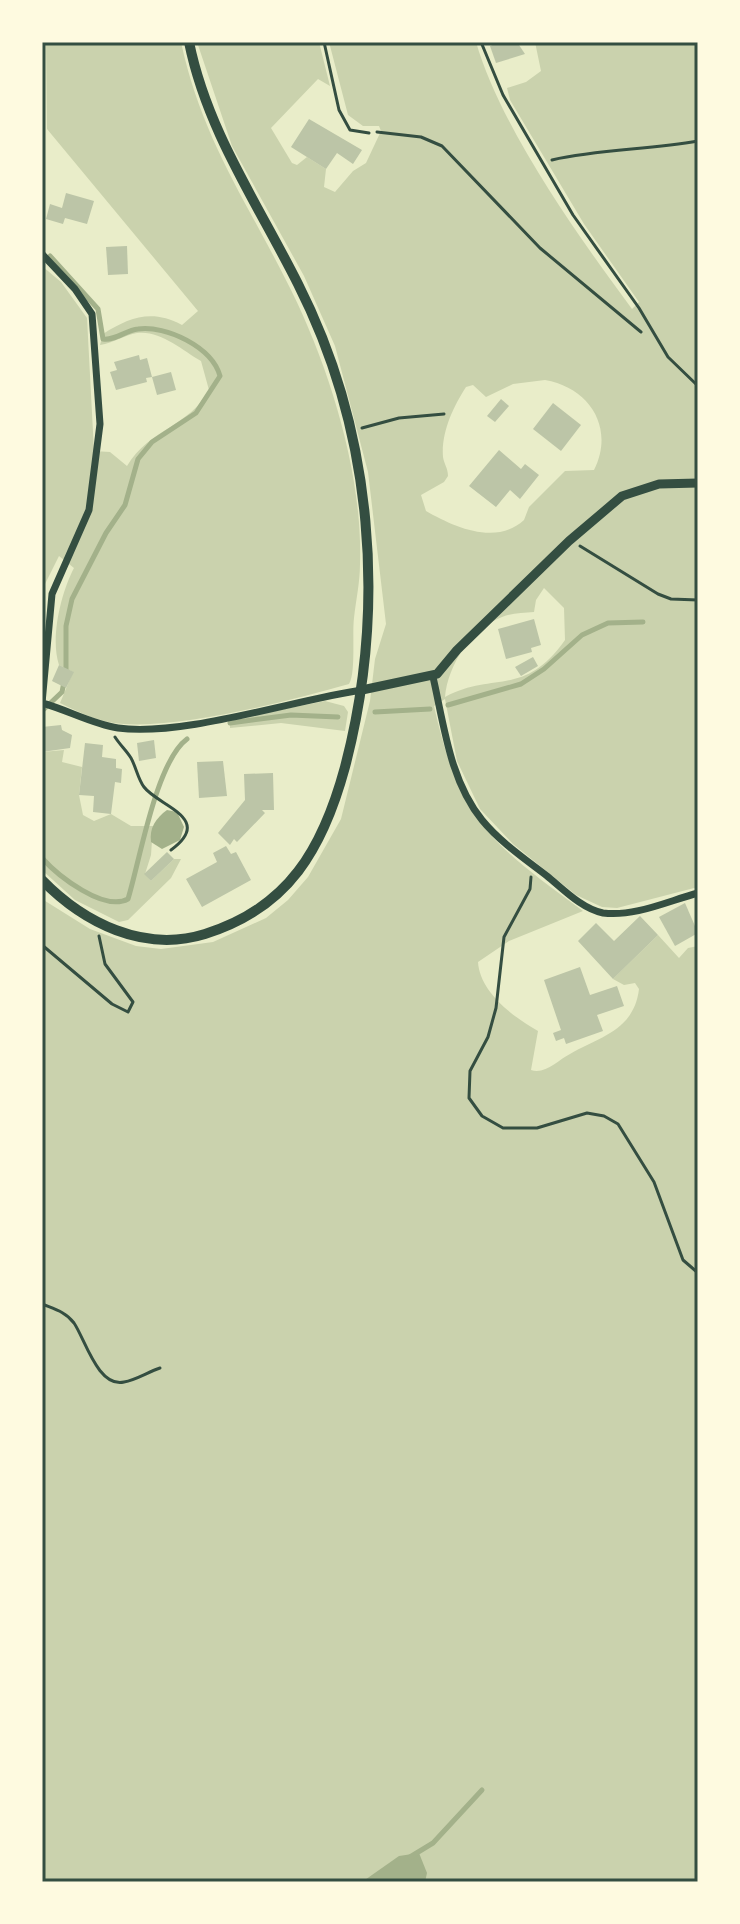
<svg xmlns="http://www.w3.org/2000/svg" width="740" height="1924" font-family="Lato,sans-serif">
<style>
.green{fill:#cad2ad;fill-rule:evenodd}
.water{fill:#a3b18a}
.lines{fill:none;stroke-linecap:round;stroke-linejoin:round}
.stream{stroke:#a3b18a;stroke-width:5}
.building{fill:#bcc5a7}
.path{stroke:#344e41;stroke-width:3}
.service{stroke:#344e41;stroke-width:3}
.minor{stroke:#344e41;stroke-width:7}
.tertiary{stroke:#344e41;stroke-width:9}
.secondary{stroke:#344e41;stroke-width:10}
.neatline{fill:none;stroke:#344e41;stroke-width:3}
</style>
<rect width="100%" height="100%" fill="#e9edc9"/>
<g class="green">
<path d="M46,42H181C202,140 248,203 291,290C330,369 363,475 360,564C360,582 356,600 354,618C352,634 356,673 349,684C289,701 185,728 124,724C101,723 80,713 60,703L73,672L59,665C50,638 61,593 74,568L59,556L45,584H42V266L61,282L87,318L94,451L110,452L127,466C150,428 189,427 209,390L201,361C182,350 160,330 137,333C124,335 114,343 100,345L103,334C130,317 152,309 182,325L198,311L47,129Z"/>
<path d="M197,42H319L330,86L318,79L271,128L292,163L297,165L307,157L326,169L324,187L335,192L353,171L366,163L381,131L379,126H363L348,115L329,42H476C501,128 578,236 632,309L639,302L584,224L510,100L507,88L526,82L541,71L535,42H698V887L617,908L602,907L576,895L513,844L480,809L457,761L445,699L434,706C460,822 491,843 583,911L509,941L478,962C480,993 515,1018 538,1031L531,1070C545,1075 558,1060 570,1054C599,1037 634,1031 639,989L635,983L624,985L613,979L658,935L679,958L688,948L698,946V1882H42V899L90,929L136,946L161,949L213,942L266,918L288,900L308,877L341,819L370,701L375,659L386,624L368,472L335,346L304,276L232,146ZM545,380C590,388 615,428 594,470L565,471L529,507L524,520C496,546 454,527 426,511L421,495L444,482L448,476C448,468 444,464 443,457C441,433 453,407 466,387L473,385L486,397L513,384ZM544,588L564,608L565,640C524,698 494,671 445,697C448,665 471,629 502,617C512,613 523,613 534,612L536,600Z"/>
<path d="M325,701L344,706L348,712L345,731L281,723L230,728V720Z"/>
<path d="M64,750L62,762L82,767L79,795L83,815L94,821L111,814L131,826H153L151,855L145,874L151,881L174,859H181L171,878L128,920L119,922L75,900L42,870V752Z"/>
</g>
<g class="water">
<path d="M167,810L177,812L184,827L180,840L162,849L151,842C149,828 156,818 167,810Z"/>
<path d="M419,1853L427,1873L425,1882H362L399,1856Z"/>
</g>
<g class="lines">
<g class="stream">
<path d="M50,256L98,309L103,339C115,341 126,330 138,329C166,325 212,347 220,376L196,413L152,442L138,459L125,505L106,533L72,599L66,626V672"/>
<path d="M448,705L521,684L544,669L582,635L608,623L643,622"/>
<path d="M42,711L62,692L64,682"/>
<path d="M375,712L430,709"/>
<path d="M230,723L291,715L338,717"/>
<path d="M42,858C58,876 104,912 128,899C140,860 156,762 187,739"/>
<path d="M410,1857L433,1843L482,1790"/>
</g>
</g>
<g class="building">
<path d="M500,42H517L525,54L496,63L490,46Z"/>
<path d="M309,119L362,150L353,164L337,153L326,169L291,147Z"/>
<path d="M66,193L94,201L87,224L65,218L63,224L46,219L50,204L62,208Z"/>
<path d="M127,246L128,274L108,275L106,247Z"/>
<path d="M139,355L140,360L147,358L152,377L146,378L147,382L116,390L110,372L117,370L114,362Z"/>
<path d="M171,372L176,390L157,395L152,377Z"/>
<path d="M501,399L509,406L495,422L487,416Z"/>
<path d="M553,403L581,425L561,451L533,429Z"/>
<path d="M499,450L521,469L525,464L539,475L520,499L510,490L496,507L469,486Z"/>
<path d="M534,619L541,645L531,648L532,652L506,659L498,629Z"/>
<path d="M533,657L538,666L521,676L515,667Z"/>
<path d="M59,665L74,672L66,688L52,681Z"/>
<path d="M61,725L62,730L72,735L70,748L42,752V727Z"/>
<path d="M154,740L156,758L139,761L137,743Z"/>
<path d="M85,743L103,745L102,757L116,759V768L122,769L121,783L115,782L111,814L93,812L94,796L79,795Z"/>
<path d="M223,761L227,796L199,798L197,762Z"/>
<path d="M273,773L274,810H262L265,813L237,842L234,839L230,845L218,833L245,800L244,774Z"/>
<path d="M226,846L231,854L236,852L251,880L202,907L186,879L217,862L213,853Z"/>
<path d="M167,852L174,859L151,881L144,874Z"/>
<path d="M685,903L698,933L675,946L659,917Z"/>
<path d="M640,916L658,935L613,979L578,941L596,923L614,941Z"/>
<path d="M580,967L590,995L617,986L624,1006L597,1015L603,1031L566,1044L564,1038L556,1041L553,1033L561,1030L544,980Z"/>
</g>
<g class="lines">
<g class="path">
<path d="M377,132L421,137L442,146L540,248L641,332"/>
<path d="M552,160C600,149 649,150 698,141"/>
<path d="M362,428L399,418L444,414"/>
<path d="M580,546L658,594L671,599L698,600"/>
<path d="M115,737C120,745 126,750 131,758C136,767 138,779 144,787C158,806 215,818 171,850"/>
<path d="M531,877L530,889L504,937L496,1008L488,1037L470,1071L469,1098L482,1116L503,1128H537L587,1113L604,1116L618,1124L654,1182L683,1260L698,1273"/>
<path d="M42,945L112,1004L128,1012L133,1002L105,964L99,936"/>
<path d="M42,1304C54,1309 66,1312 74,1323C85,1339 98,1388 124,1382C136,1380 148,1372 160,1368"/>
</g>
<g class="service">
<path d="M324,42L339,110L350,130L369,133"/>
<path d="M481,42L503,95L573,215L639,308L668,357L698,386"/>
</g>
<g class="minor">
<path d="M42,254L75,289L92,314L100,424L89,510L52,594L42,703C68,710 92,724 118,728C182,737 294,700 362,690"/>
<path d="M433,677C444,725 450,781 482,820C500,842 525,859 547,876C563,889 582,909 603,913C635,917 668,901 698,893"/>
</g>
<path class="tertiary" d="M362,690L437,674L457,650L569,541L622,496L659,484L698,483"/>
<path class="secondary" d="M42,880C84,923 144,953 205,934C289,908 323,848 345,767C387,607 373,432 298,284C258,204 207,131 189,42"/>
</g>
<rect width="740" height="1924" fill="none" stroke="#fefae0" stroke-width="88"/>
<rect x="44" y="44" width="652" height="1836" class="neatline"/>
</svg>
